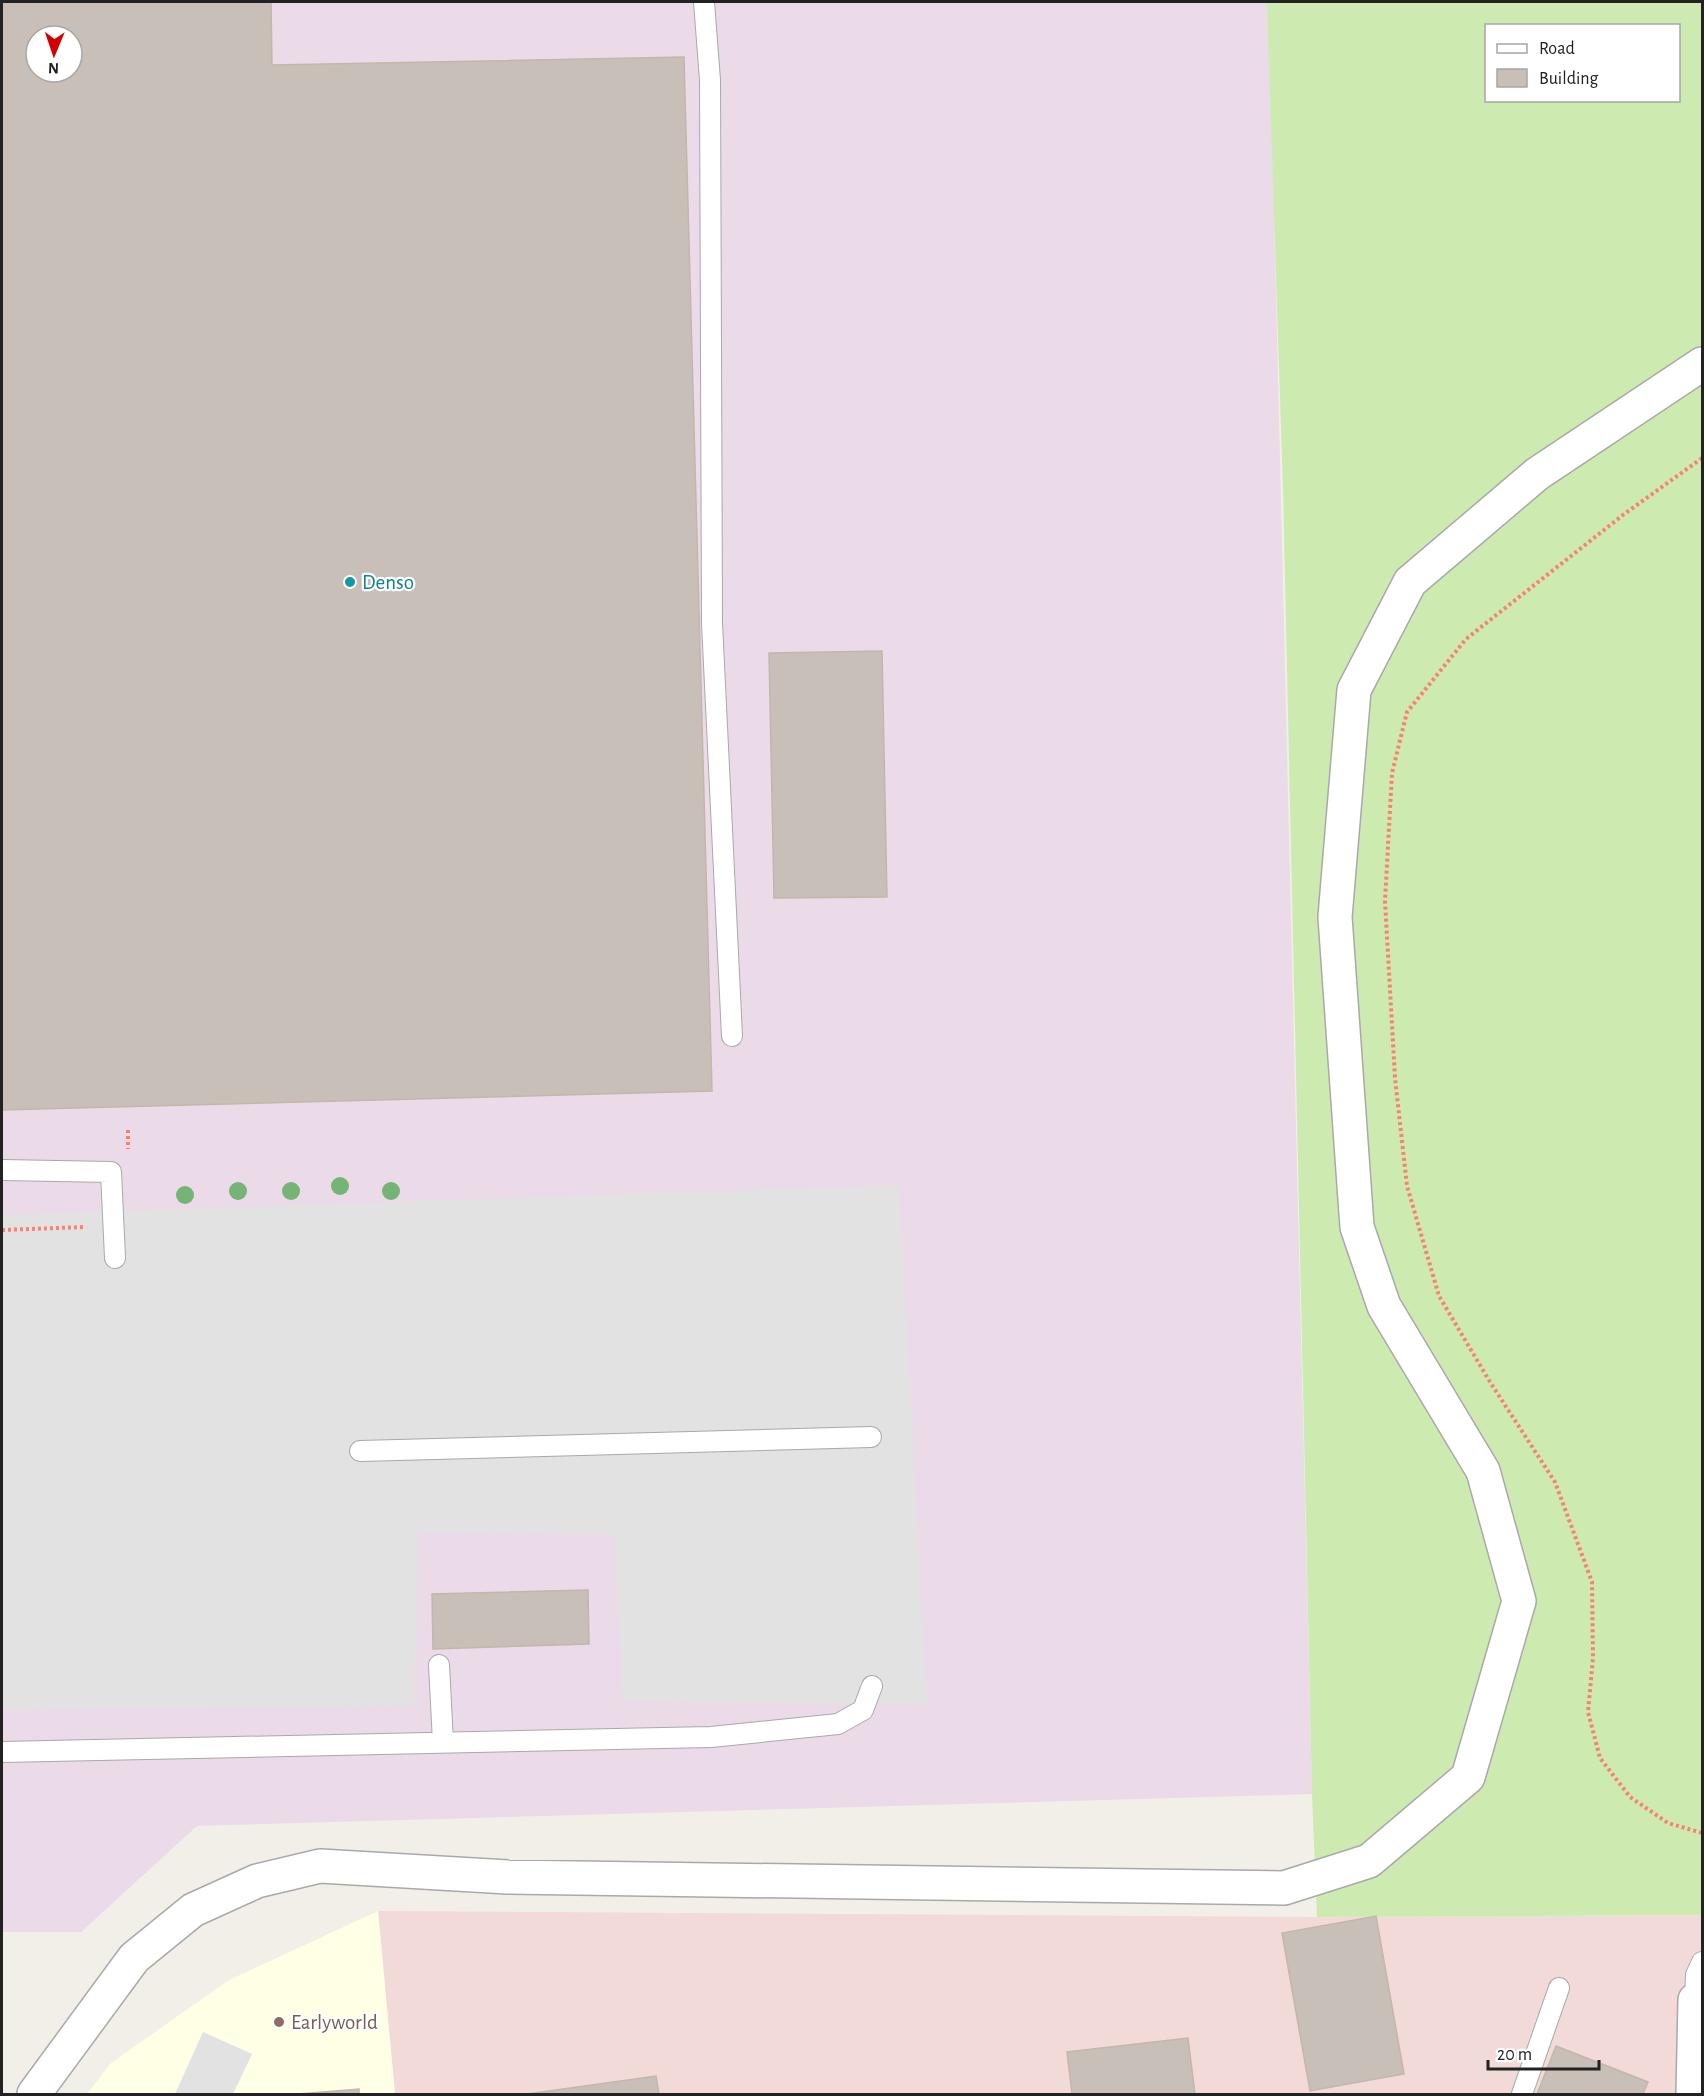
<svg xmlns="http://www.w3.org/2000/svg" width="1704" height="2096" font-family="'Alegreya Sans',sans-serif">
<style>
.commercial{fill:#f2dad9}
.industrial{fill:#ebdbe8;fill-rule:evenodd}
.education{fill:#ffffe5}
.grass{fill:#cdebb0;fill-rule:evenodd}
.parking{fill:#e2e2e2}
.building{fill:#c7bfb8;stroke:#c4b6ab;stroke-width:1.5;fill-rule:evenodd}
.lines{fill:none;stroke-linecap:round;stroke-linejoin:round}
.lane-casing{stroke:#a9a9a9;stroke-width:22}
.street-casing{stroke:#a9a9a9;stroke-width:36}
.path{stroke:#fa8072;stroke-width:4;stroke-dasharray:3 3;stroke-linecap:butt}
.lane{stroke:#fff;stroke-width:20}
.street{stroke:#fff;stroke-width:33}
.tree{fill:#74b475}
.culture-dot{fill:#0f9aa8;stroke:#fff;stroke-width:2}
.education-dot{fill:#8d6e63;stroke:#fff;stroke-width:2}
.labels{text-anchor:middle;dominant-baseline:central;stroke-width:4.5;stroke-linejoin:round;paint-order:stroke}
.culture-label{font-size:21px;fill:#0d838f;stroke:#fff;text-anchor:start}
.education-label{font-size:21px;fill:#785e54;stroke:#fff;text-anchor:start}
</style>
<rect width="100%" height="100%" fill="#f2efe9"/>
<path class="commercial" d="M378,1911L1317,1917L1702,1915V2094H395Z"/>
<path class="industrial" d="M2,2H1269L1312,1794L197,1826L81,1932H2ZM36,36H72V72H36Z"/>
<path class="education" d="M378,1911L395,2094H87L111,2063L229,1980Z"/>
<path class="grass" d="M1267,2H1702V1915L1317,1917L1312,1794L1283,489ZM1486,26H1678V100H1486Z"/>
<g class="parking">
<path d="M899,1185L927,1704L622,1701L615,1534L418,1533L414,1706L2,1710V1215Z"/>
<path d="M203,2032L252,2054L233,2094H175Z"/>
</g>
<g class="building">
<path d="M2,2H271L272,65L684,57L712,1091L2,1110ZM36,36H72V72H36Z"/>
<path d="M882,651L887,897L774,898L769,653Z"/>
<path d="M588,1590L589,1644L433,1649L432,1594Z"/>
<path d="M1376,1916L1404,2074L1310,2091L1282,1933Z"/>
<path d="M1188,2038L1195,2094H1072L1067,2052Z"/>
<path d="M1556,2046L1648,2082L1643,2094H1537Z"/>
<path d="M656,2076L659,2094H527Z"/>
<path d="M359,2089V2094H298Z"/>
</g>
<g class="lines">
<defs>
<g id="lane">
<path d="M704,2L710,80L712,623L732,1036"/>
<path d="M2,1170L111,1172L115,1258"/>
<path d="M360,1451L871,1437"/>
<path d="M439,1665L443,1742"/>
<path d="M2,1752L711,1737L838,1724L863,1710L872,1686"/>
<path d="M1695,2000L1696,1975L1702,1962"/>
<path d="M1522,2094L1559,1988"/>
</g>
<g id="street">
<path d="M34,2094L134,1958L193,1910L257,1881L320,1866L508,1877L1284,1888L1369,1861L1468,1777L1519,1601L1483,1471L1384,1306L1357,1227L1335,917L1354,690L1410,582L1537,474L1702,364"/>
<path d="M1693,2094L1695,2000"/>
</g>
</defs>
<use href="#lane" class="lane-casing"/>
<use href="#street" class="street-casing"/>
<g class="path">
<path d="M1702,458L1623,515L1466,639L1407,712L1392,773L1385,901L1395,1078L1407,1186L1439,1296L1490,1382L1555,1482L1592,1582L1593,1658L1588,1712L1600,1758L1630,1797L1668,1823L1702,1833"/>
<path d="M128,1130V1149"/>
<path d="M2,1230L85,1227"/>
</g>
<use href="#lane" class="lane"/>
<use href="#street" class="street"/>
</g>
<g class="tree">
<circle cx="340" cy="1186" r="9"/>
<circle cx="238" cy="1191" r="9"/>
<circle cx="291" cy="1191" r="9"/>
<circle cx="391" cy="1191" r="9"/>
<circle cx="185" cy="1195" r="9"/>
</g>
<circle class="culture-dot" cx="350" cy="582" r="6"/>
<circle class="education-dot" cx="279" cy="2022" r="6"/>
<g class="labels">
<g class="culture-label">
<text x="362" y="582">Denso</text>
</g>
<g class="education-label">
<text x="291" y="2022">Earlyworld</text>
</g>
</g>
<rect width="1704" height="2096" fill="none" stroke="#222222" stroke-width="6"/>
<rect x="1485" y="24" width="195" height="78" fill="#ffffff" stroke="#a7a7a7" stroke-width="1.5"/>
<rect x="1497" y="44" width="30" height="9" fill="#ffffff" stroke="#a7a7a7" stroke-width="1.5"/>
<text x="1539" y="54" font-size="18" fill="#222222">Road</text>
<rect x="1497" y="69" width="30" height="18" fill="#c7bfb8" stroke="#a7a7a7" stroke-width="1.5"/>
<text x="1539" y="84" font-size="18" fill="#222222">Building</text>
<g transform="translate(54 54) rotate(182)"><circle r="28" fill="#ffffff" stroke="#a7a7a7" stroke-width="1.5"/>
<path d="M0-4.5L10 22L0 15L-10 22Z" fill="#d40000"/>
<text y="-9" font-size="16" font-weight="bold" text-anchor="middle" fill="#222222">N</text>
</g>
<path d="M1488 2060v9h111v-9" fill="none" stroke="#222222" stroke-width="3"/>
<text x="1497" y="2060" font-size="18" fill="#222222" stroke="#ffffff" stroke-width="4.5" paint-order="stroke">20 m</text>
</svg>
